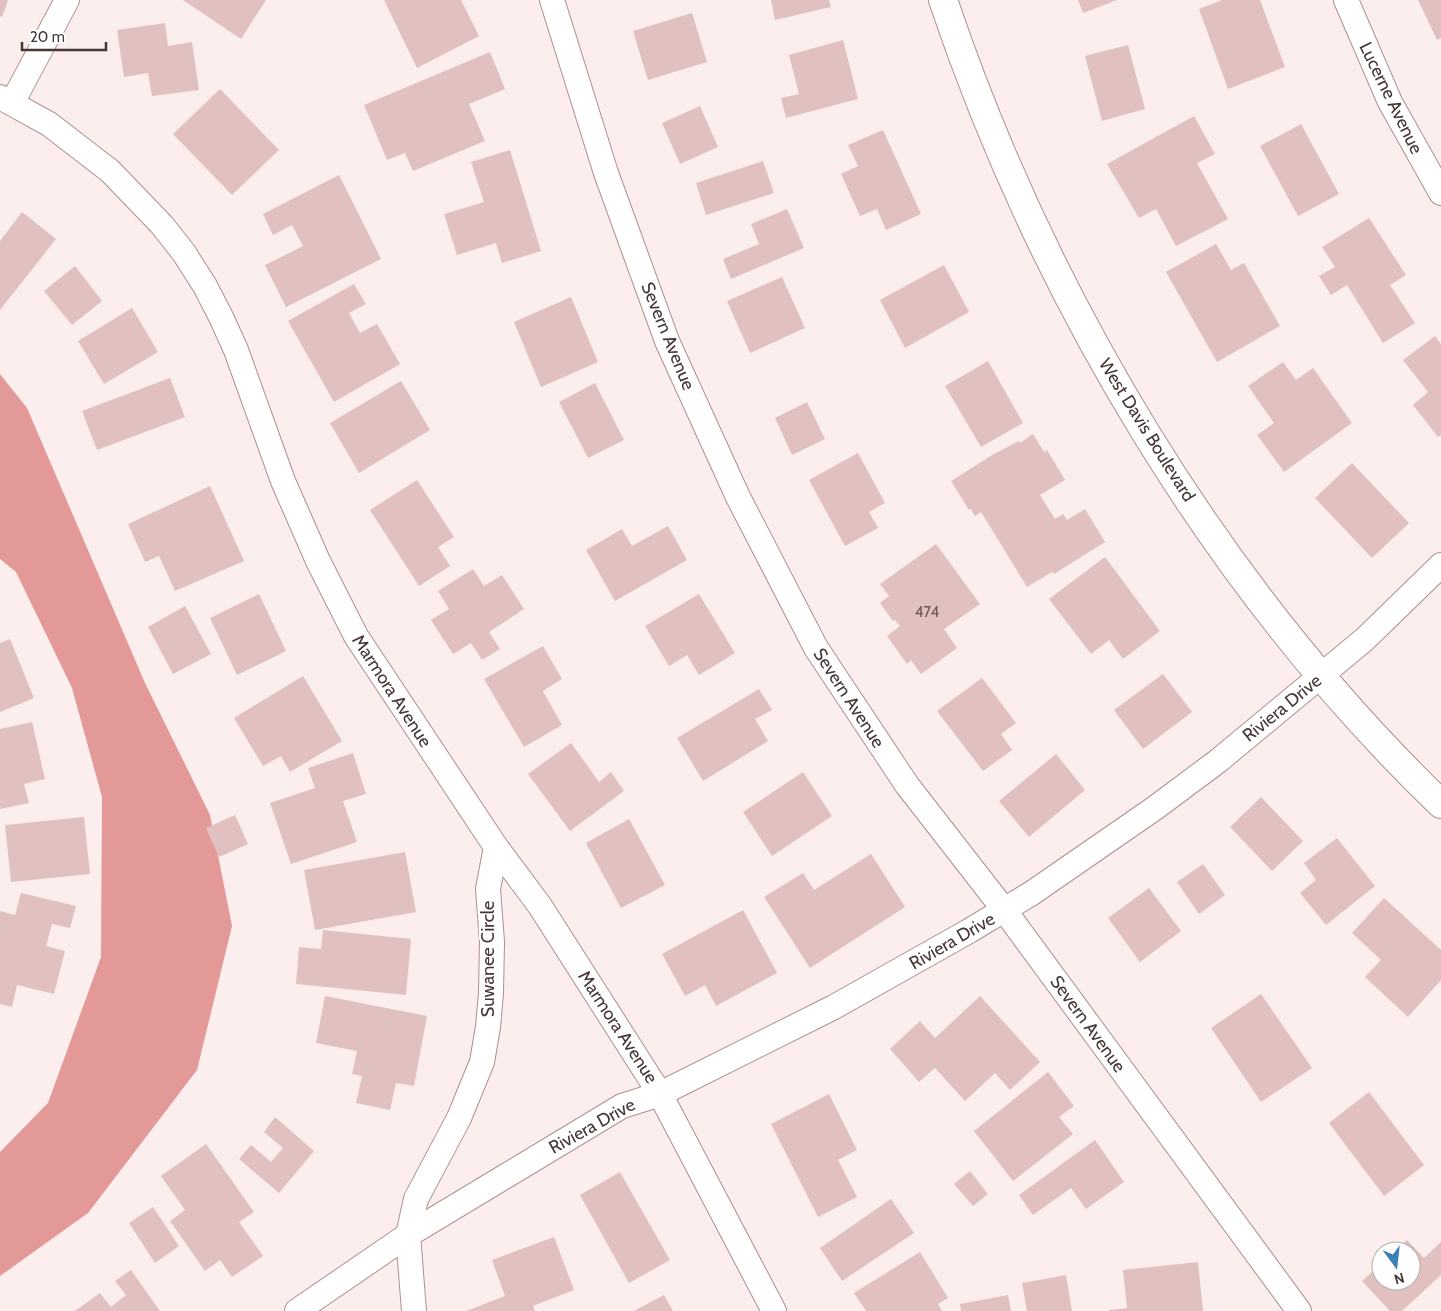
<svg xmlns="http://www.w3.org/2000/svg" width="1441" height="1311" font-family="Cabin,sans-serif">
<style>
.water{fill:#e29997}
.building{fill:#e1c1c0}
.lines{fill:none;stroke-linecap:round;stroke-linejoin:round}
.minor-casing{stroke:#ae908f;stroke-width:26}
.tertiary-casing{stroke:#ae908f;stroke-width:30}
.minor{stroke:#fff;stroke-width:24}
.tertiary{stroke:#fff;stroke-width:28}
.labels{text-anchor:middle;dominant-baseline:central;stroke-width:4.5;stroke-linejoin:round;paint-order:stroke}
.number-label{font-size:15px;fill:#6b5a58}
.street-label{font-size:18px;fill:#443736;stroke:#fff}
</style>
<rect width="100%" height="100%" fill="#fbeeed"/>
<path class="water" d="M0,374L27,408L145,683L210,815L232,926L197,1070L88,1213L0,1276V1152L48,1103L101,957L102,797L72,688L16,572L0,559Z"/>
<g class="building">
<path d="M0,0H8L2,17L0,16Z"/>
<path d="M183,0H266L241,39Z"/>
<path d="M384,0H461L479,36L417,68Z"/>
<path d="M771,0H829L831,7L775,20Z"/>
<path d="M1078,0H1117L1083,13Z"/>
<path d="M1222,0H1260L1285,67L1228,89L1199,9Z"/>
<path d="M1418,0H1441V38L1437,40Z"/>
<path d="M692,13L707,62L648,80L633,31Z"/>
<path d="M165,23L168,46L192,42L199,90L152,96L148,73L124,77L117,30Z"/>
<path d="M843,40L858,99L786,118L781,98L799,94L789,55Z"/>
<path d="M1128,45L1145,109L1102,121L1085,56Z"/>
<path d="M490,52L505,89L469,104L485,141L413,171L405,153L387,160L364,105Z"/>
<path d="M220,89L279,150L232,195L173,134Z"/>
<path d="M700,106L718,147L680,164L662,123Z"/>
<path d="M1194,116L1215,154L1197,163L1228,219L1176,246L1156,209L1139,218L1107,164Z"/>
<path d="M1301,124L1339,194L1298,216L1260,146Z"/>
<path d="M883,130L921,214L886,230L877,209L860,216L841,174L858,166L848,145Z"/>
<path d="M510,150L541,251L502,263L496,243L457,255L444,214L484,202L471,162Z"/>
<path d="M763,161L774,193L706,215L696,183Z"/>
<path d="M339,175L381,259L286,307L265,265L303,246L292,225L273,235L263,214Z"/>
<path d="M787,209L804,248L731,279L723,259L759,244L751,224Z"/>
<path d="M22,212L56,239L0,310V241Z"/>
<path d="M1369,218L1406,275L1390,285L1415,323L1383,343L1347,285L1331,295L1319,276L1335,267L1322,247Z"/>
<path d="M1216,244L1231,270L1244,263L1280,326L1217,362L1166,272Z"/>
<path d="M944,265L969,312L905,348L880,300Z"/>
<path d="M75,266L102,301L72,325L44,291Z"/>
<path d="M782,277L805,328L750,353L727,301Z"/>
<path d="M354,284L366,304L349,313L360,333L377,324L400,364L334,402L288,321Z"/>
<path d="M571,297L598,362L541,387L514,322Z"/>
<path d="M132,308L158,352L104,384L78,341Z"/>
<path d="M1435,336L1441,344V435L1438,437L1413,405L1428,392L1403,360Z"/>
<path d="M988,361L1023,423L981,447L945,386Z"/>
<path d="M1283,362L1296,380L1313,368L1352,423L1284,472L1257,435L1274,423L1248,386Z"/>
<path d="M170,378L185,417L97,450L82,411Z"/>
<path d="M401,381L430,430L359,473L330,423Z"/>
<path d="M595,383L624,440L588,458L559,402Z"/>
<path d="M807,402L825,439L792,455L775,418Z"/>
<path d="M1033,434L1044,452L1047,450L1065,480L1040,495L1055,519L1063,514L1067,520L1085,509L1105,542L1054,574L1052,572L1027,587L981,512L975,516L971,509L969,510L951,481L994,454L1019,441L1020,443Z"/>
<path d="M858,453L885,503L869,512L878,528L845,546L809,480Z"/>
<path d="M1352,463L1409,523L1372,558L1315,498Z"/>
<path d="M417,480L454,537L438,547L450,566L419,586L370,510Z"/>
<path d="M210,486L244,561L175,591L159,556L145,562L128,524Z"/>
<path d="M668,526L687,560L615,601L586,550L622,529L632,546Z"/>
<path d="M936,544L980,604L944,629L957,648L921,674L911,660L907,664L887,636L900,626L895,620L893,621L880,603L889,596L880,584Z"/>
<path d="M1105,557L1160,631L1123,659L1109,640L1091,654L1049,599Z"/>
<path d="M473,569L484,586L502,575L524,609L489,632L500,649L482,660L471,643L453,654L431,620L449,609L438,591Z"/>
<path d="M259,594L286,651L237,675L210,618Z"/>
<path d="M699,594L735,653L699,675L687,655L669,666L645,626Z"/>
<path d="M185,606L211,654L173,674L148,627Z"/>
<path d="M10,639L34,698L0,712V643Z"/>
<path d="M543,646L562,679L543,691L562,725L524,747L484,679Z"/>
<path d="M1163,674L1192,712L1143,749L1114,710Z"/>
<path d="M303,676L342,741L290,772L281,756L263,766L234,718Z"/>
<path d="M982,678L1016,723L1001,734L1012,750L983,771L937,711Z"/>
<path d="M759,689L772,710L755,719L768,741L703,781L677,738Z"/>
<path d="M32,722L45,779L24,784L29,803L0,809V729Z"/>
<path d="M571,743L599,782L611,772L624,791L570,831L528,774Z"/>
<path d="M353,753L366,794L343,801L357,842L291,864L270,803L315,788L308,768Z"/>
<path d="M1056,754L1085,790L1029,837L999,801Z"/>
<path d="M803,772L832,816L772,856L743,812Z"/>
<path d="M1261,797L1303,841L1272,871L1230,827Z"/>
<path d="M235,815L248,844L219,857L206,828Z"/>
<path d="M84,817L90,874L11,882L5,825Z"/>
<path d="M629,819L665,885L621,908L586,843Z"/>
<path d="M1337,838L1375,886L1326,925L1300,893L1316,880L1304,863Z"/>
<path d="M405,852L416,912L315,930L304,870Z"/>
<path d="M871,854L905,907L810,968L764,897L803,873L814,890Z"/>
<path d="M1203,864L1225,895L1199,914L1177,882Z"/>
<path d="M1149,888L1181,931L1140,962L1108,918Z"/>
<path d="M21,893L76,906L70,928L52,924L46,946L65,951L54,994L17,985L12,1007L0,1004V911L15,915Z"/>
<path d="M1384,898L1441,950V980L1408,1017L1365,977L1381,960L1352,933Z"/>
<path d="M743,910L777,973L716,1006L705,985L685,996L662,954Z"/>
<path d="M323,930L411,939L406,995L296,984L299,947L321,949Z"/>
<path d="M1261,994L1312,1068L1261,1102L1211,1028Z"/>
<path d="M325,996L427,1016L414,1086L396,1083L390,1110L356,1103L362,1076L352,1074L357,1051L316,1043Z"/>
<path d="M980,996L1040,1062L1010,1090L995,1073L965,1101L935,1068L919,1082L890,1049L920,1021L935,1038Z"/>
<path d="M1048,1072L1074,1106L1059,1117L1073,1134L1013,1181L974,1131Z"/>
<path d="M1369,1092L1424,1165L1384,1196L1329,1123Z"/>
<path d="M829,1094L857,1150L838,1160L857,1197L818,1217L771,1124Z"/>
<path d="M275,1117L314,1151L279,1193L239,1159L251,1145L271,1162L283,1148L264,1132Z"/>
<path d="M1095,1140L1124,1182L1086,1209L1071,1188L1033,1215L1019,1195Z"/>
<path d="M206,1144L254,1212L239,1222L263,1256L232,1277L220,1260L205,1271L170,1221L185,1210L161,1176Z"/>
<path d="M970,1171L988,1194L973,1206L954,1184Z"/>
<path d="M620,1172L670,1260L629,1283L580,1195Z"/>
<path d="M891,1199L914,1233L842,1281L820,1248Z"/>
<path d="M153,1207L179,1246L155,1263L129,1223Z"/>
<path d="M554,1237L574,1290L533,1306L535,1311H466L505,1296L492,1260Z"/>
<path d="M1407,1240L1424,1258L1441,1242V1275L1402,1311H1390L1362,1281L1381,1264V1281H1411V1251H1395Z"/>
<path d="M920,1252L948,1298L938,1304L942,1311H866L854,1293Z"/>
<path d="M1198,1262L1203,1311H1109V1310L1127,1308L1123,1270Z"/>
<path d="M131,1270L160,1311H75L100,1293L111,1307L126,1295L115,1281Z"/>
<path d="M1066,1275L1072,1311H1027L1022,1283Z"/>
<path d="M664,1295L673,1311H634Z"/>
<path d="M1008,1295L1011,1311H961L960,1304Z"/>
</g>
<g class="lines">
<defs>
<g id="minor">
<path d="M552,0L606,173L667,341L738,497L816,648L907,785L1005,911L1299,1311"/>
<path d="M1346,0L1390,102L1441,193"/>
<path d="M0,97L49,124L110,171L162,225L184,253L205,286L221,317L236,350L283,481L318,561L356,636L496,847L540,906L660,1094L774,1311"/>
<path d="M12,103L67,0"/>
<path d="M297,1311L408,1235L622,1106L660,1094L834,1007L969,931L1032,893L1155,808L1218,761L1365,639L1441,565"/>
<path d="M414,1311L408,1235L416,1199L459,1118L482,1062L488,1027L491,993L492,942L488,889L496,847"/>
</g>
<path id="tertiary" d="M943,0C1043,296 1215,586 1441,804"/>
</defs>
<use href="#minor" class="minor-casing"/>
<use href="#tertiary" class="tertiary-casing"/>
<use href="#minor" class="minor"/>
<use href="#tertiary" class="tertiary"/>
</g>
<g class="labels">
<g class="number-label">
<text x="927" y="612">474</text>
</g>
<g class="street-label">
<text transform="translate(1391 98) rotate(64)">Lucerne Avenue</text>
<text transform="translate(668 336) rotate(68)">Severn Avenue</text>
<text transform="translate(1147 430) rotate(58)">West Davis Boulevard</text>
<text transform="translate(392 691) rotate(57)">Marmora Avenue</text>
<text transform="translate(849 698) rotate(57)">Severn Avenue</text>
<text transform="translate(1282 708) rotate(-39)">Riviera Drive</text>
<text transform="translate(952 941) rotate(-30)">Riviera Drive</text>
<text transform="translate(488 959) rotate(-90)">Suwanee Circle</text>
<text transform="translate(1088 1024) rotate(54)">Severn Avenue</text>
<text transform="translate(618 1027) rotate(57)">Marmora Avenue</text>
<text transform="translate(592 1126) rotate(-29)">Riviera Drive</text>
</g>
</g>
<g transform="translate(1396 1266) rotate(165)"><circle r="24" fill="#ffffff" stroke="#b4afaf"/>
<path d="M0-4L9 19L0 12L-9 19Z" fill="#3981b6"/>
<text y="-8" font-size="14" font-weight="bold" text-anchor="middle" fill="#443736">N</text>
</g>
<path d="M22 42v8h84v-8" fill="none" stroke="#443736" stroke-width="2.5"/>
<text x="30" y="42" font-size="15" fill="#443736" stroke="#ffffff" stroke-width="4" paint-order="stroke">20 m</text>
</svg>
